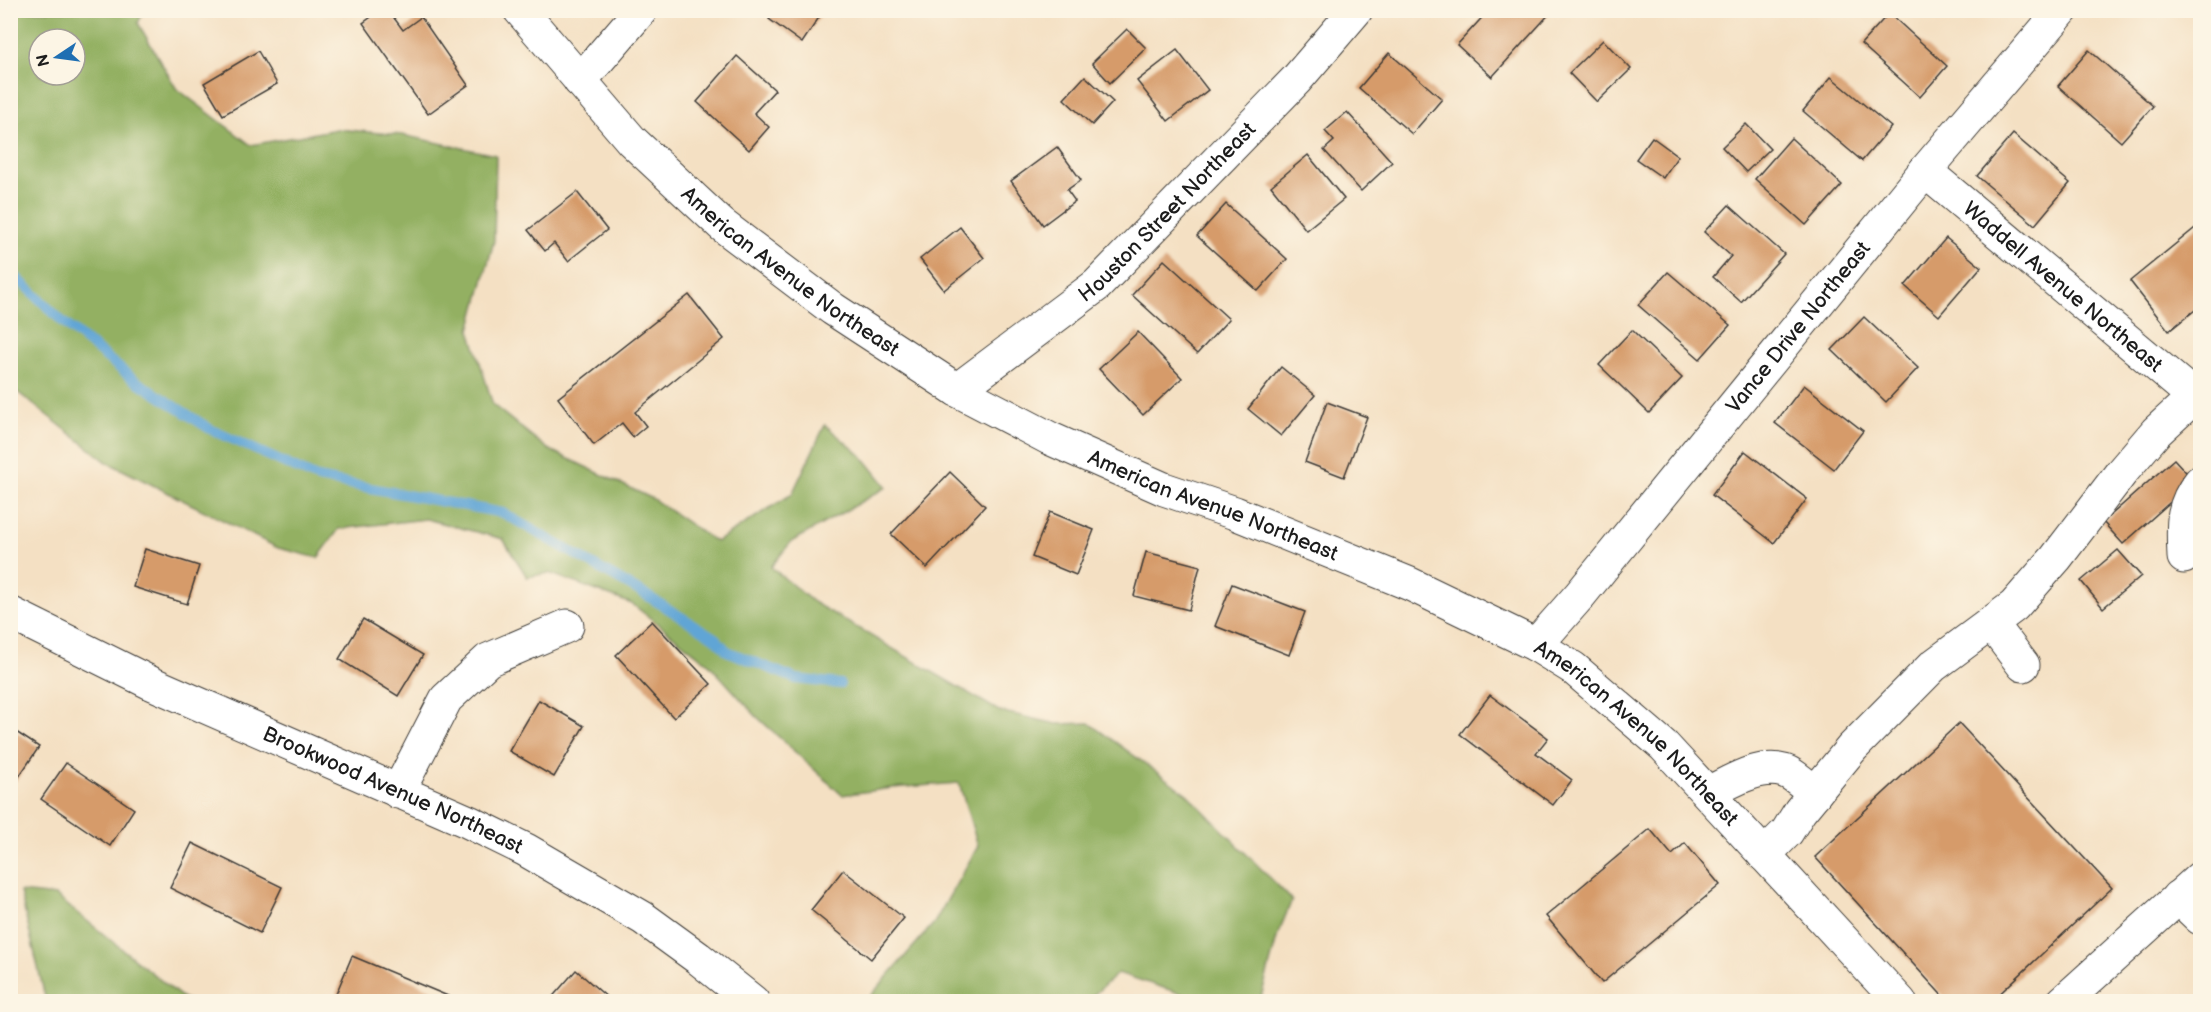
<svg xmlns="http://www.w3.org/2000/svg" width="2211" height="1012" font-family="'Balsamiq Sans',sans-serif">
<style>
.forest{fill:#93b062;stroke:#58663f;stroke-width:1.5;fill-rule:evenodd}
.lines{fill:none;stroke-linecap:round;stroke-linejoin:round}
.stream{stroke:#61a5d5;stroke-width:10}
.building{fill:#d69b6a}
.minor-casing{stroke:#3c3935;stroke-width:35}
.major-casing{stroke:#3c3935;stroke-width:35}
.minor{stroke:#fff;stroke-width:33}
.major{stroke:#fff;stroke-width:33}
.labels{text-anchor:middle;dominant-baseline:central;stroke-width:6;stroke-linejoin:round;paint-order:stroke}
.street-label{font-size:21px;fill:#1c1c1c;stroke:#fcf5e5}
</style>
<rect width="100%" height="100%" fill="#fcf5e5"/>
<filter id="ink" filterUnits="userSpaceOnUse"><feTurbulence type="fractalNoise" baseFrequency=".0167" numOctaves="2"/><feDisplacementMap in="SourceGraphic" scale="12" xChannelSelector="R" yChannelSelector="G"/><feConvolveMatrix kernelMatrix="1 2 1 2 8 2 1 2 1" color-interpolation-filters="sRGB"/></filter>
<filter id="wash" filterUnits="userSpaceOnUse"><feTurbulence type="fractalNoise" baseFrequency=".008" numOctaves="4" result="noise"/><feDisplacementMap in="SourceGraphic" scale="24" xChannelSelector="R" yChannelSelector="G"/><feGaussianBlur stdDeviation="1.35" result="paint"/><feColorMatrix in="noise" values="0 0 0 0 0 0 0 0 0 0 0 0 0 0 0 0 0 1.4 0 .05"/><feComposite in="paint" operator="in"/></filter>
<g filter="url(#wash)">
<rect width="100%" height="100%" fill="#f4e0c3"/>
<g class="forest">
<path d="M10,11H144L138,23L176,88L251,145L337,129L402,135L496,155L494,241L470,330L493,405L548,449L653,499L716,542L792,494L825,425L863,457L887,487L791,542L771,567L813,602L999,711L1057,724L1089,723L1187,794L1292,900L1278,934L1260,1001L1182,994L1118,973L1087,1001H866L934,923L978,846L959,783L892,788L842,795L756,716L708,663L632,604L549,573L527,577L503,539L426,519L339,529L318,558L278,548L107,462L11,387ZM39,39H75V75H39Z"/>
<path d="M20,892L56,896L183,998L190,1001H46Z"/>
</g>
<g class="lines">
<path class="stream" d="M10,271L64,323L133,379L210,429L317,478L503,513L646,595L715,638L727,651L796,679L840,684"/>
</g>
<g id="blocks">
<g class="building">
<path d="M381,10H388L403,30L421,17L468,85L428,114L363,23Z"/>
<path d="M775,10H824L802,43L769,19Z"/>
<path d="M1489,10H1553L1492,77L1457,45Z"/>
<path d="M1889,13L1947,66L1920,97L1861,44Z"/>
<path d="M1127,29L1146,48L1110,83L1092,63Z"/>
<path d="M1603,40L1631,69L1597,102L1569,73Z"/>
<path d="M1177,50L1208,90L1168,121L1137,81Z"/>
<path d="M2089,50L2153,106L2121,142L2058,86Z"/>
<path d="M258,51L277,84L223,115L204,83Z"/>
<path d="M1389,53L1442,99L1412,134L1359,88Z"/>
<path d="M737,56L775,90L754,113L769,127L749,150L697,102Z"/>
<path d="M1085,76L1113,102L1092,125L1064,99Z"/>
<path d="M1831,77L1891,127L1862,161L1803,111Z"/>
<path d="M1347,112L1392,162L1361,191L1324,150L1334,141L1325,131Z"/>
<path d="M1746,124L1770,149L1746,172L1722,147Z"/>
<path d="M2013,134L2070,183L2035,225L1977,176Z"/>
<path d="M1652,137L1678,156L1663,178L1636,159Z"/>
<path d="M1791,138L1842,185L1806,225L1755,179Z"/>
<path d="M1057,147L1081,180L1067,190L1075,201L1043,225L1011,181Z"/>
<path d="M1308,155L1344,199L1306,230L1271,186Z"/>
<path d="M577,192L607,230L568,261L554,243L545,251L528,230Z"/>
<path d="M1226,204L1287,259L1258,291L1197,236Z"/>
<path d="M1729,205L1784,254L1741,302L1713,277L1731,256L1704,232Z"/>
<path d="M2200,224V306L2169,331L2130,281Z"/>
<path d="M960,227L984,258L944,290L920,259Z"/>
<path d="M1946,238L1981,267L1939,316L1905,286Z"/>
<path d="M1164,260L1229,319L1197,354L1132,295Z"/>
<path d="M1668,272L1730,325L1700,359L1638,305Z"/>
<path d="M689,295L724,339L635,412L646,426L633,437L622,423L594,445L558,398Z"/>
<path d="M1864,317L1918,368L1886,402L1832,350Z"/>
<path d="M1632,330L1682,378L1649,413L1599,365Z"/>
<path d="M1138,332L1182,378L1143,415L1099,369Z"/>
<path d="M1281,367L1315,395L1281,436L1248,409Z"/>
<path d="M1804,385L1863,431L1834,469L1775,423Z"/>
<path d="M1327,402L1367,417L1344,477L1305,462Z"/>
<path d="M1745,451L1807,499L1774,543L1712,495Z"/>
<path d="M2174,459L2194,481L2123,544L2103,522Z"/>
<path d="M950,472L985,506L927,568L891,534Z"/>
<path d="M1050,512L1094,530L1076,575L1032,557Z"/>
<path d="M145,549L199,566L187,604L133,587Z"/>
<path d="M2118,550L2141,576L2103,608L2081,581Z"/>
<path d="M1146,552L1200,566L1189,610L1134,596Z"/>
<path d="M1232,584L1305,612L1289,655L1215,626Z"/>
<path d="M363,619L423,655L398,696L339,659Z"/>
<path d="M652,621L711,684L674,718L616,655Z"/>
<path d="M1490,695L1548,738L1536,753L1572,780L1553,805L1460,734Z"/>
<path d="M539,700L584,726L554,777L509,751Z"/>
<path d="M1959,723L2112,888L1991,1002H1948L1815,857Z"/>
<path d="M10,728L39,747L16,781L10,778Z"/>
<path d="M66,763L134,809L110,846L41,799Z"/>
<path d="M1650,829L1672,855L1685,843L1720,885L1602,983L1546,916Z"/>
<path d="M192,843L282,887L260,933L170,888Z"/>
<path d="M843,870L904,918L871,959L811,910Z"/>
<path d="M352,956L455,999L454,1002H354L336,994Z"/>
<path d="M576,970L609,999L606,1002H548Z"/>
</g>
</g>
</g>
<g filter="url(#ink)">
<use href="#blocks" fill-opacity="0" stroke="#3c3935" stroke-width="1.5"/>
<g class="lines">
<defs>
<g id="minor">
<path id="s1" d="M520,10L632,141L722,225L833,309L957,390L1049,438L1164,489L1235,513L1410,584L1536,645L1573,668L1664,746L1900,1002"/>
<path d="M580,81L641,10"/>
<path id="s2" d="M1925,171L2184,388L2200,405"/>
<path id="s3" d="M957,390L1097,285L1296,80L1356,10"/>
<path d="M2184,557C2183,526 2180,507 2200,482"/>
<path id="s4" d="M10,613L151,683L469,822L526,850L643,918L698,958L753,1002"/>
<path d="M1991,623L2023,665"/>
<path id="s5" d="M1536,645L1580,595L1925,171L2062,10"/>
<path d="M398,792L446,699L488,660L567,626"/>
<path d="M1708,793C1729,783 1759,763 1784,771C1794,774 1806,786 1815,793"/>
<path d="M1764,855L1787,832L1800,811L1852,748L1933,666L2014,606L2056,558L2121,473L2156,432L2193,398"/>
<path d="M2178,897L2200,918"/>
</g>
<path id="major" d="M2063,1002L2200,878"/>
</defs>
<use href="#minor" class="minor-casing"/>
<use href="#major" class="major-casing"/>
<use href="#minor" class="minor"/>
<use href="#major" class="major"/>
</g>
</g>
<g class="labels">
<g class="street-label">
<text stroke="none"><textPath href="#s3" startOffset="276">Houston Street Northeast</textPath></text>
<text stroke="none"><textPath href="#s1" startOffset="378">American Avenue Northeast</textPath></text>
<text stroke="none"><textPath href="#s2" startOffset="180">Waddell Avenue Northeast</textPath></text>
<text stroke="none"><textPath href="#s5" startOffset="412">Vance Drive Northeast</textPath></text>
<text stroke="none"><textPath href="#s1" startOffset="864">American Avenue Northeast</textPath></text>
<text stroke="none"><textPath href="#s1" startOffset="1350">American Avenue Northeast</textPath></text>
<text stroke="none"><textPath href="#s4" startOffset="422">Brookwood Avenue Northeast</textPath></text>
</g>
</g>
<rect width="2211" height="1012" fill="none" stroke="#fcf5e5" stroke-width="36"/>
<g transform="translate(57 57) rotate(257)"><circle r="28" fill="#fcf5e5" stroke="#a29e95" stroke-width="1.5"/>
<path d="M0-4.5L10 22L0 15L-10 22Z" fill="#1f6fb2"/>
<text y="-9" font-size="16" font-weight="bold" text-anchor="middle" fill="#1c1c1c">N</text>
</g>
</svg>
